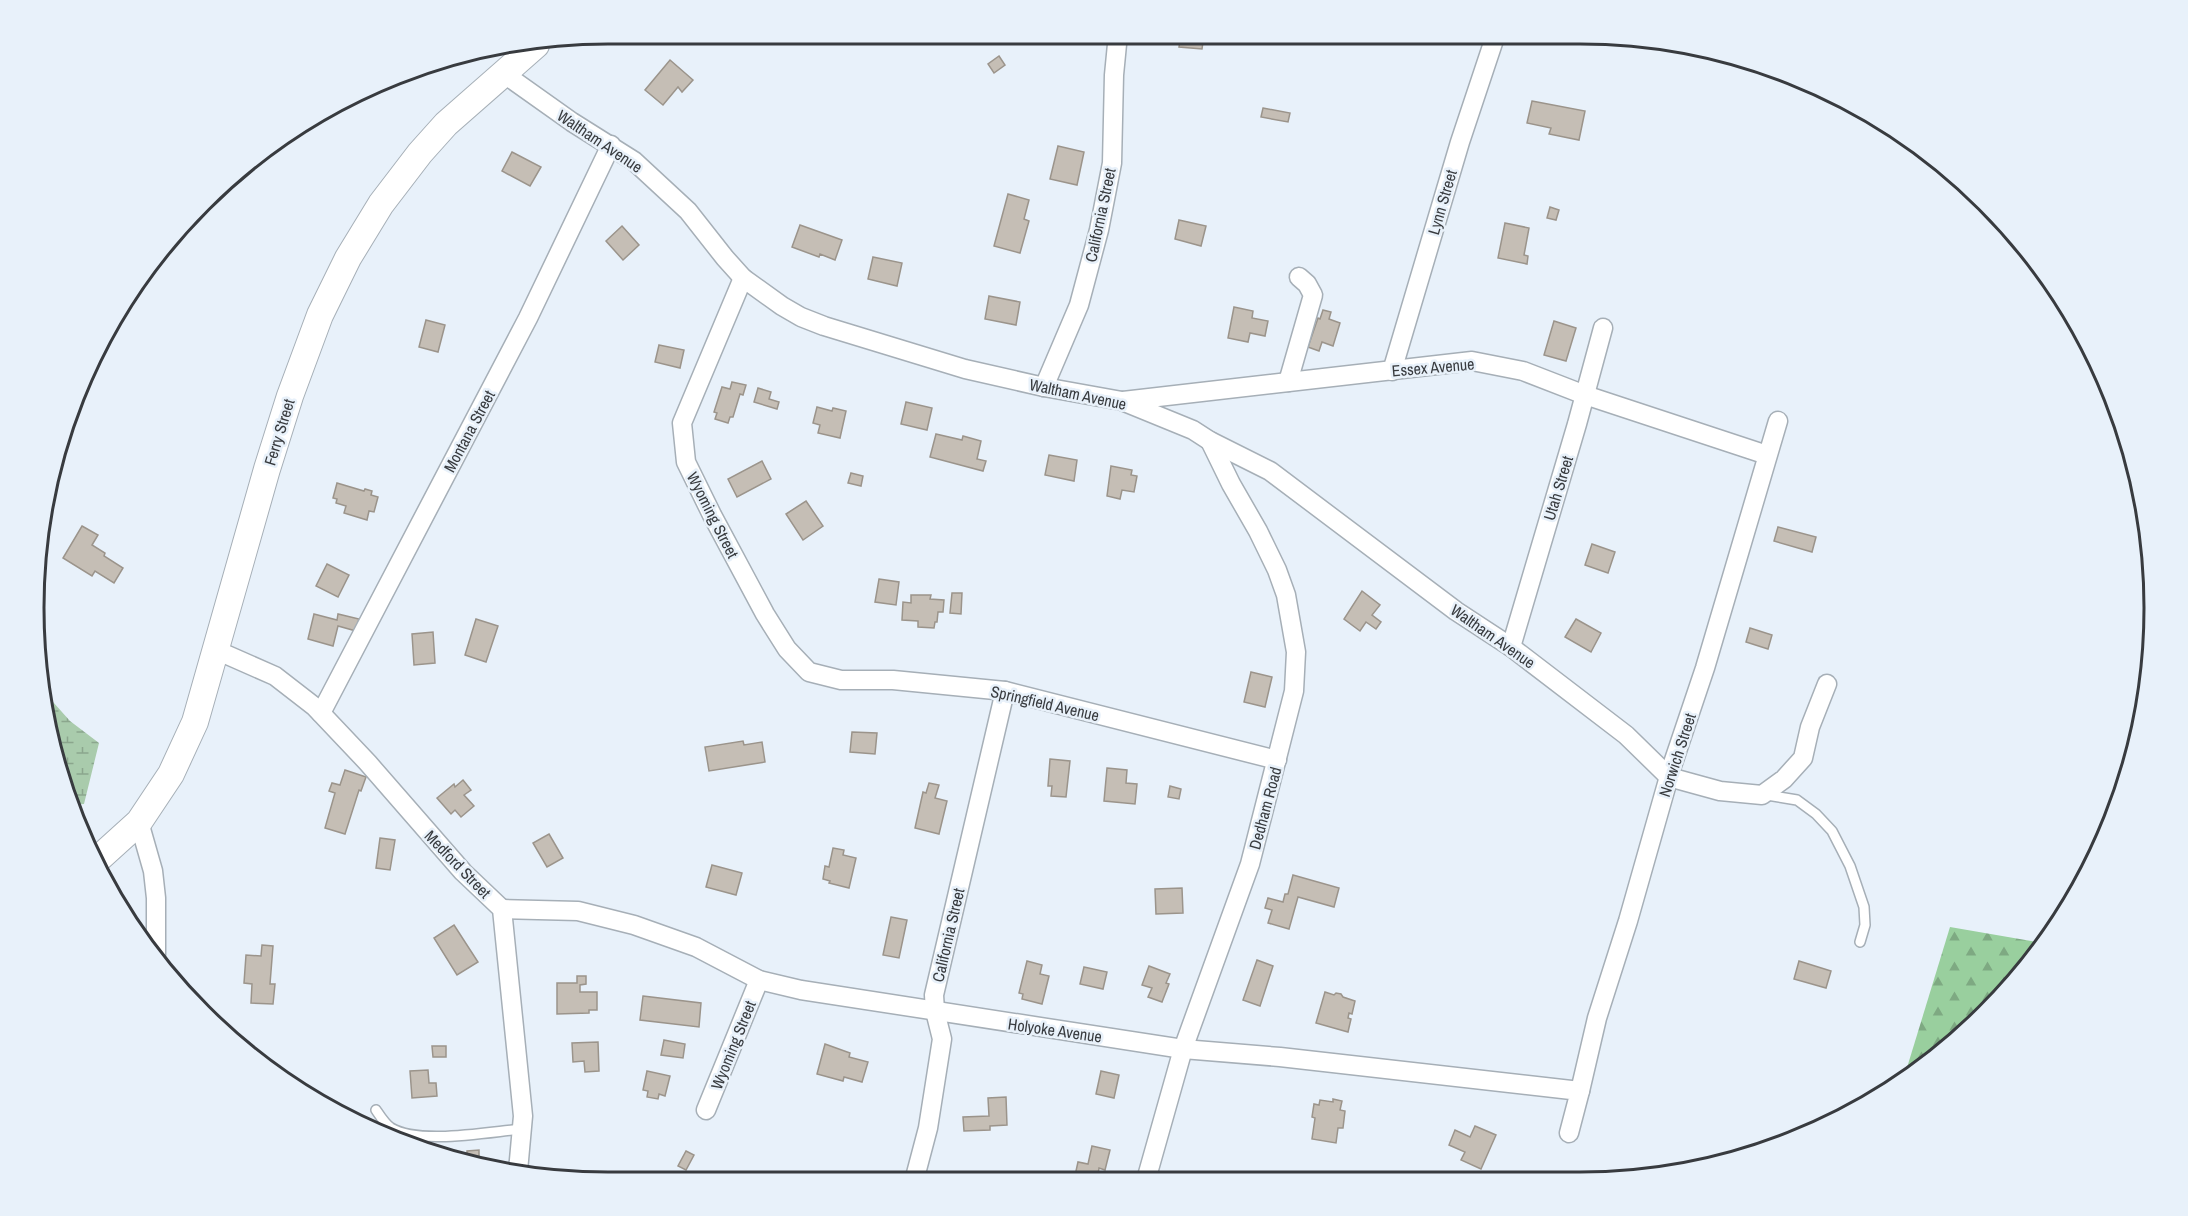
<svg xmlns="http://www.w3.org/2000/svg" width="2188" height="1216" font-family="'Archivo Narrow',sans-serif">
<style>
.forest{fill:url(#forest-firs)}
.wetland{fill:url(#wetland-marsh)}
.building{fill:#c5beb5;stroke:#9b948b;stroke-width:1.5}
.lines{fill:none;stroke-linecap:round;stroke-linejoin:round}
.lane-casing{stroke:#a6afb7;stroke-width:12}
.street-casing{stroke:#a6afb7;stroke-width:21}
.secondary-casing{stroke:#a6afb7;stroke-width:28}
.lane{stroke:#fff;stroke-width:9}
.street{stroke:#fff;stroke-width:18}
.secondary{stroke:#fff;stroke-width:26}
.labels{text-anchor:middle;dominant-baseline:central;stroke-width:5;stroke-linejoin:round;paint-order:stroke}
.street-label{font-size:16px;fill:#383b3f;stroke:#e8f1fa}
.rim{fill:none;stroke:#383b3f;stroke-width:3}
</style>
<defs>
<pattern id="forest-firs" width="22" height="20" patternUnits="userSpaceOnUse" patternTransform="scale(1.5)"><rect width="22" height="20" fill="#99cf9e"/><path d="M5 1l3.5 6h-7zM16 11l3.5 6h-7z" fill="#7ea982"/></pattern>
<pattern id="wetland-marsh" width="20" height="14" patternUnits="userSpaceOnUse" patternTransform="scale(1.5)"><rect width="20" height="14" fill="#a9cbac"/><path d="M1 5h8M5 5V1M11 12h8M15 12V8" fill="none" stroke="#8ba68d"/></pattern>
</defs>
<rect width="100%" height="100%" fill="#e8f1fa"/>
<path class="forest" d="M1950,927L2042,943L1987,1014L1902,1084Z"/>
<path class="wetland" d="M45,693L70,721L99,743L84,804L71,805Z"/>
<g class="building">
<path d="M1181,34H1210L1209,42H1203L1202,49L1179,47Z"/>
<path d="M999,56L1005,65L994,73L988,64Z"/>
<path d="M670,60L693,80L682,92L678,87L663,105L645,90Z"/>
<path d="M1532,101L1585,111L1579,140L1549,134L1551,128L1527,123Z"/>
<path d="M1263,108L1290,113L1288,122L1261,117Z"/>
<path d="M1058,146L1084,152L1077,185L1050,179Z"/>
<path d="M512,152L541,167L530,186L502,171Z"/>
<path d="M1008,194L1029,200L1024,219L1029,221L1020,253L994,246Z"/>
<path d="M1550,207L1559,210L1556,220L1547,218Z"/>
<path d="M1179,220L1206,226L1201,246L1175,239Z"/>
<path d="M1505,223L1529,228L1524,255L1528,256L1527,264L1498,258Z"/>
<path d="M800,225L842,240L835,260L820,254L819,257L792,247Z"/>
<path d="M622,226L639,245L623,260L606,241Z"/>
<path d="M873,257L902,263L897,286L868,279Z"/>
<path d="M989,296L1020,302L1016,325L985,319Z"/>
<path d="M1234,307L1253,311L1252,318L1268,321L1265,336L1250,333L1248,342L1228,338Z"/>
<path d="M1323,310L1331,312L1329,319L1340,323L1333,346L1322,342L1319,351L1308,347L1318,318L1320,319Z"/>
<path d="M426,320L445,325L438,352L419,347Z"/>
<path d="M1554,321L1576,328L1566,361L1544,355Z"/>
<path d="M659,345L684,350L680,368L655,362Z"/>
<path d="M732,382L746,385L743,395L740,394L733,417H730L728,423L715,419L717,413L714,412L722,387L730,389Z"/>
<path d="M758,388L771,392L769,399L779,402L777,409L754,402Z"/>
<path d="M906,402L932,408L927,430L901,424Z"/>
<path d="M817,407L832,411L833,408L846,411L840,438L818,433L820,425L813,423Z"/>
<path d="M936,434L962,440L963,436L981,441L977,459L986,461L983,471L930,457Z"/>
<path d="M1049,455L1077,460L1074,481L1045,475Z"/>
<path d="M762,461L771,479L737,497L728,479Z"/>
<path d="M1111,466L1132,470L1131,475L1137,476L1134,492L1122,490L1120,499L1107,496Z"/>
<path d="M851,473L863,476L861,486L848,483Z"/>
<path d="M337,483L364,491L365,489L372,491L371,495L378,497L374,512L369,511L367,520L344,513L346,506L336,503L337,499L333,498Z"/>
<path d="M806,501L823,526L803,540L786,514Z"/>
<path d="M82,526L98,535L92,545L105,553L104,556L123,568L114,583L95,571L92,576L63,558Z"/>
<path d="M1778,527L1816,537L1812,552L1774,541Z"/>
<path d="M1592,544L1615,552L1608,573L1585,565Z"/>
<path d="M327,564L349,575L338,597L316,586Z"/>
<path d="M879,579L899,582L896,605L875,602Z"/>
<path d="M1362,591L1380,605L1372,615L1381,622L1376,629L1366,622L1360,631L1344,619Z"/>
<path d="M952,593H962L961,614L950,613Z"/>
<path d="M911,595H931L930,599L944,600L943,612H938L937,622H935L934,628L918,627V621L902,620L903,602L911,603Z"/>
<path d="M314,614L337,620L338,614L359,619L356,631L338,626L333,646L308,639Z"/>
<path d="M476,619L498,626L486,662L465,655Z"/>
<path d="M1576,619L1601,633L1591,652L1565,637Z"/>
<path d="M1750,628L1772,635L1768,649L1746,642Z"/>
<path d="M433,632L435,663L414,665L412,634Z"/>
<path d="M1251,672L1272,677L1265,707L1244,702Z"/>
<path d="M852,732L877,733L875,754L850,752Z"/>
<path d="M743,741L744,745L762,742L765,762L709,771L705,747Z"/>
<path d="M1050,759L1070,761L1066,797L1051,796L1052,786H1048Z"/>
<path d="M1107,768L1127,770L1126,783L1137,784L1135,804L1104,801Z"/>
<path d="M345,770L366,777L361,791L359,790L345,834L325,828L335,793L329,791L332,783L340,785Z"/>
<path d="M463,780L471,790L464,795L474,806L461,817L455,810L451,814L437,798L454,784L455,787Z"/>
<path d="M929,783L939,785L935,798L947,801L939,834L915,828L923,792L926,793Z"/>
<path d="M1170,786L1181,789L1179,799L1168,797Z"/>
<path d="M549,834L563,858L547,867L533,843Z"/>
<path d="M380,838L395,840L390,870L376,868Z"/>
<path d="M833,848L844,850L843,855L856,858L849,888L829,883L830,881L823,879L825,866L829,867Z"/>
<path d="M712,865L742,873L736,895L706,887Z"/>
<path d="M1293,875L1339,888L1334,907L1298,897L1289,929L1268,923L1272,910L1265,908L1268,898L1283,902L1285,894H1288Z"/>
<path d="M1182,888L1183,913L1156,914L1155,889Z"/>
<path d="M891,917L907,920L899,958L883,955Z"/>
<path d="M454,925L478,962L457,975L434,938Z"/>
<path d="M262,945L273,946L270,984H275L273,1004L251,1003L252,984L244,983L246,955L261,956Z"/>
<path d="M1257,960L1273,966L1260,1006L1243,1000Z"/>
<path d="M1027,961L1042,965L1040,974L1049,976L1042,1004L1022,999L1023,994L1019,993Z"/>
<path d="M1799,961L1831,971L1826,988L1794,979Z"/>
<path d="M1149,966L1170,974L1166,983L1169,984L1162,1002L1148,997L1152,988L1142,985Z"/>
<path d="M1084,967L1107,972L1103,989L1080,984Z"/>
<path d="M577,976H586V984L580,985V992H597V1010H589V1013L557,1014V983H577Z"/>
<path d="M1325,992L1334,995L1336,993L1341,994L1343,997L1355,1001L1352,1014L1349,1013L1348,1018L1351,1019L1348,1032L1316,1023Z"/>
<path d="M643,996L701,1003L699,1027L640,1020Z"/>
<path d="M664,1040L685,1044L683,1058L661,1055Z"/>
<path d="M598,1042L599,1071L585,1072L584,1061L573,1062L572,1043Z"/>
<path d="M825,1044L850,1053L849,1057L868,1062L862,1082L844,1077L843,1081L817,1074Z"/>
<path d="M432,1046H446V1057H433Z"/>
<path d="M428,1070L429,1083H436L437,1096L412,1098L410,1071Z"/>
<path d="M647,1071L670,1076L665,1096L659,1094L658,1099L647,1097L648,1091L643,1090Z"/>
<path d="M1101,1071L1119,1075L1114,1098L1096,1094Z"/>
<path d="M1006,1097L1007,1125L990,1126V1130L964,1131L963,1117L989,1116L988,1098Z"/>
<path d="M1333,1099L1342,1101L1340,1110L1345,1111L1343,1128H1338L1336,1143L1312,1139L1315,1118L1312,1117L1314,1104L1319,1105L1320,1100L1333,1102Z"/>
<path d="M1475,1126L1496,1135L1481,1169L1461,1160L1465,1152L1449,1145L1455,1130L1470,1137Z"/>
<path d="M1092,1146L1110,1150L1105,1170L1099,1168L1097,1180H1074L1078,1162L1088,1164Z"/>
<path d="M479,1150V1160H467V1151Z"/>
<path d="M686,1151L694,1155L686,1170L678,1166Z"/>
</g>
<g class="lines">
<defs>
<g id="lane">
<path d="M1767,795L1797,800L1816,814L1832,831L1850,866L1864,907L1865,925L1860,942"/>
<path d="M376,1110C380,1116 385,1124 391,1128C419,1145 488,1132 522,1129"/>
</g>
<g id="street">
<path d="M503,73L572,122L634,161L688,211L725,258L743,278L782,306L801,317L824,326L965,369L1044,387L1122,401L1193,430L1210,441L1270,471L1456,611L1511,647L1626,735L1669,777L1720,791L1762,795L1784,779L1803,758L1810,727L1827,684"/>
<path d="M743,278L682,423L686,462L712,515L765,614L787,649L809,672L841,680H893L1005,691L1277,760"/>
<path d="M1392,371L1460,142L1496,34"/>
<path d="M1288,382L1313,295L1307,284L1299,277"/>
<path d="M1044,387L1079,305L1099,230L1112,163L1114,75L1118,34"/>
<path d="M1123,401L1472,361L1523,371L1585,395L1767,455"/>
<path d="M1511,647L1577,424L1603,328"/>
<path d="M216,650L275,676L315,707L368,763L463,872L502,909L523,1116L518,1171"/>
<path d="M321,713L528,318L611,145"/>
<path d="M139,822L153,871L156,898V955"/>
<path d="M502,909L578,911L634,925L696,947L759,980L801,990L1183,1049L1280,1057L1580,1091L1569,1133"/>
<path d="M1580,1091L1597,1018L1628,921L1672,766L1705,668L1778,421"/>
<path d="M706,1110L759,980"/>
<path d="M1146,1180L1183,1049L1250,864L1294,691L1296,652L1286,595L1277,570L1258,531L1231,484L1210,441"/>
<path d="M914,1181L928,1128L942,1039L935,1011L934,995L1005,691"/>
</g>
<path id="secondary" d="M97,860L139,822L171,774L195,722L267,469L290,396L320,315L348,258L381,204L420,153L446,124L536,45"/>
</defs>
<use href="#lane" class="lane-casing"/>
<use href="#street" class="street-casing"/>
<use href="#secondary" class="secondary-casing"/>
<use href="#lane" class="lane"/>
<use href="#street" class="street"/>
<use href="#secondary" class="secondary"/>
</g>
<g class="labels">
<g class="street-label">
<text transform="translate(600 141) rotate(34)">Waltham Avenue</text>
<text transform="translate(1442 202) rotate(-74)">Lynn Street</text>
<text transform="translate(1100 215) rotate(-78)">California Street</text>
<text transform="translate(1433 367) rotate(-5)">Essex Avenue</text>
<text transform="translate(1078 394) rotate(12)">Waltham Avenue</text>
<text transform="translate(469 431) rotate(-62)">Montana Street</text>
<text transform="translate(279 432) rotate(-73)">Ferry Street</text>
<text transform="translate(1558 488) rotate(-73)">Utah Street</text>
<text transform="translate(713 515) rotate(63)">Wyoming Street</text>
<text transform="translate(1493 636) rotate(35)">Waltham Avenue</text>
<text transform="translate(1045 703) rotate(13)">Springfield Avenue</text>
<text transform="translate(1677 755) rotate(-72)">Norwich Street</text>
<text transform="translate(1265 808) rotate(-75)">Dedham Road</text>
<text transform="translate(458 864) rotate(46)">Medford Street</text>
<text transform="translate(948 935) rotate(-77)">California Street</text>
<text transform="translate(1055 1030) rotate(8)">Holyoke Avenue</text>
<text transform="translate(733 1045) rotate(-68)">Wyoming Street</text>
</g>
</g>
<path d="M0 0H2188V1216H0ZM608 44H1580A564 564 0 0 1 2144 608V608A564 564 0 0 1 1580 1172H608A564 564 0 0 1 44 608V608A564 564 0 0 1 608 44Z" fill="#e8f1fa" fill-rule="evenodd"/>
<path class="rim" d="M608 44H1580A564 564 0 0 1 2144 608V608A564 564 0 0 1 1580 1172H608A564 564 0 0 1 44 608V608A564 564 0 0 1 608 44Z"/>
</svg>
